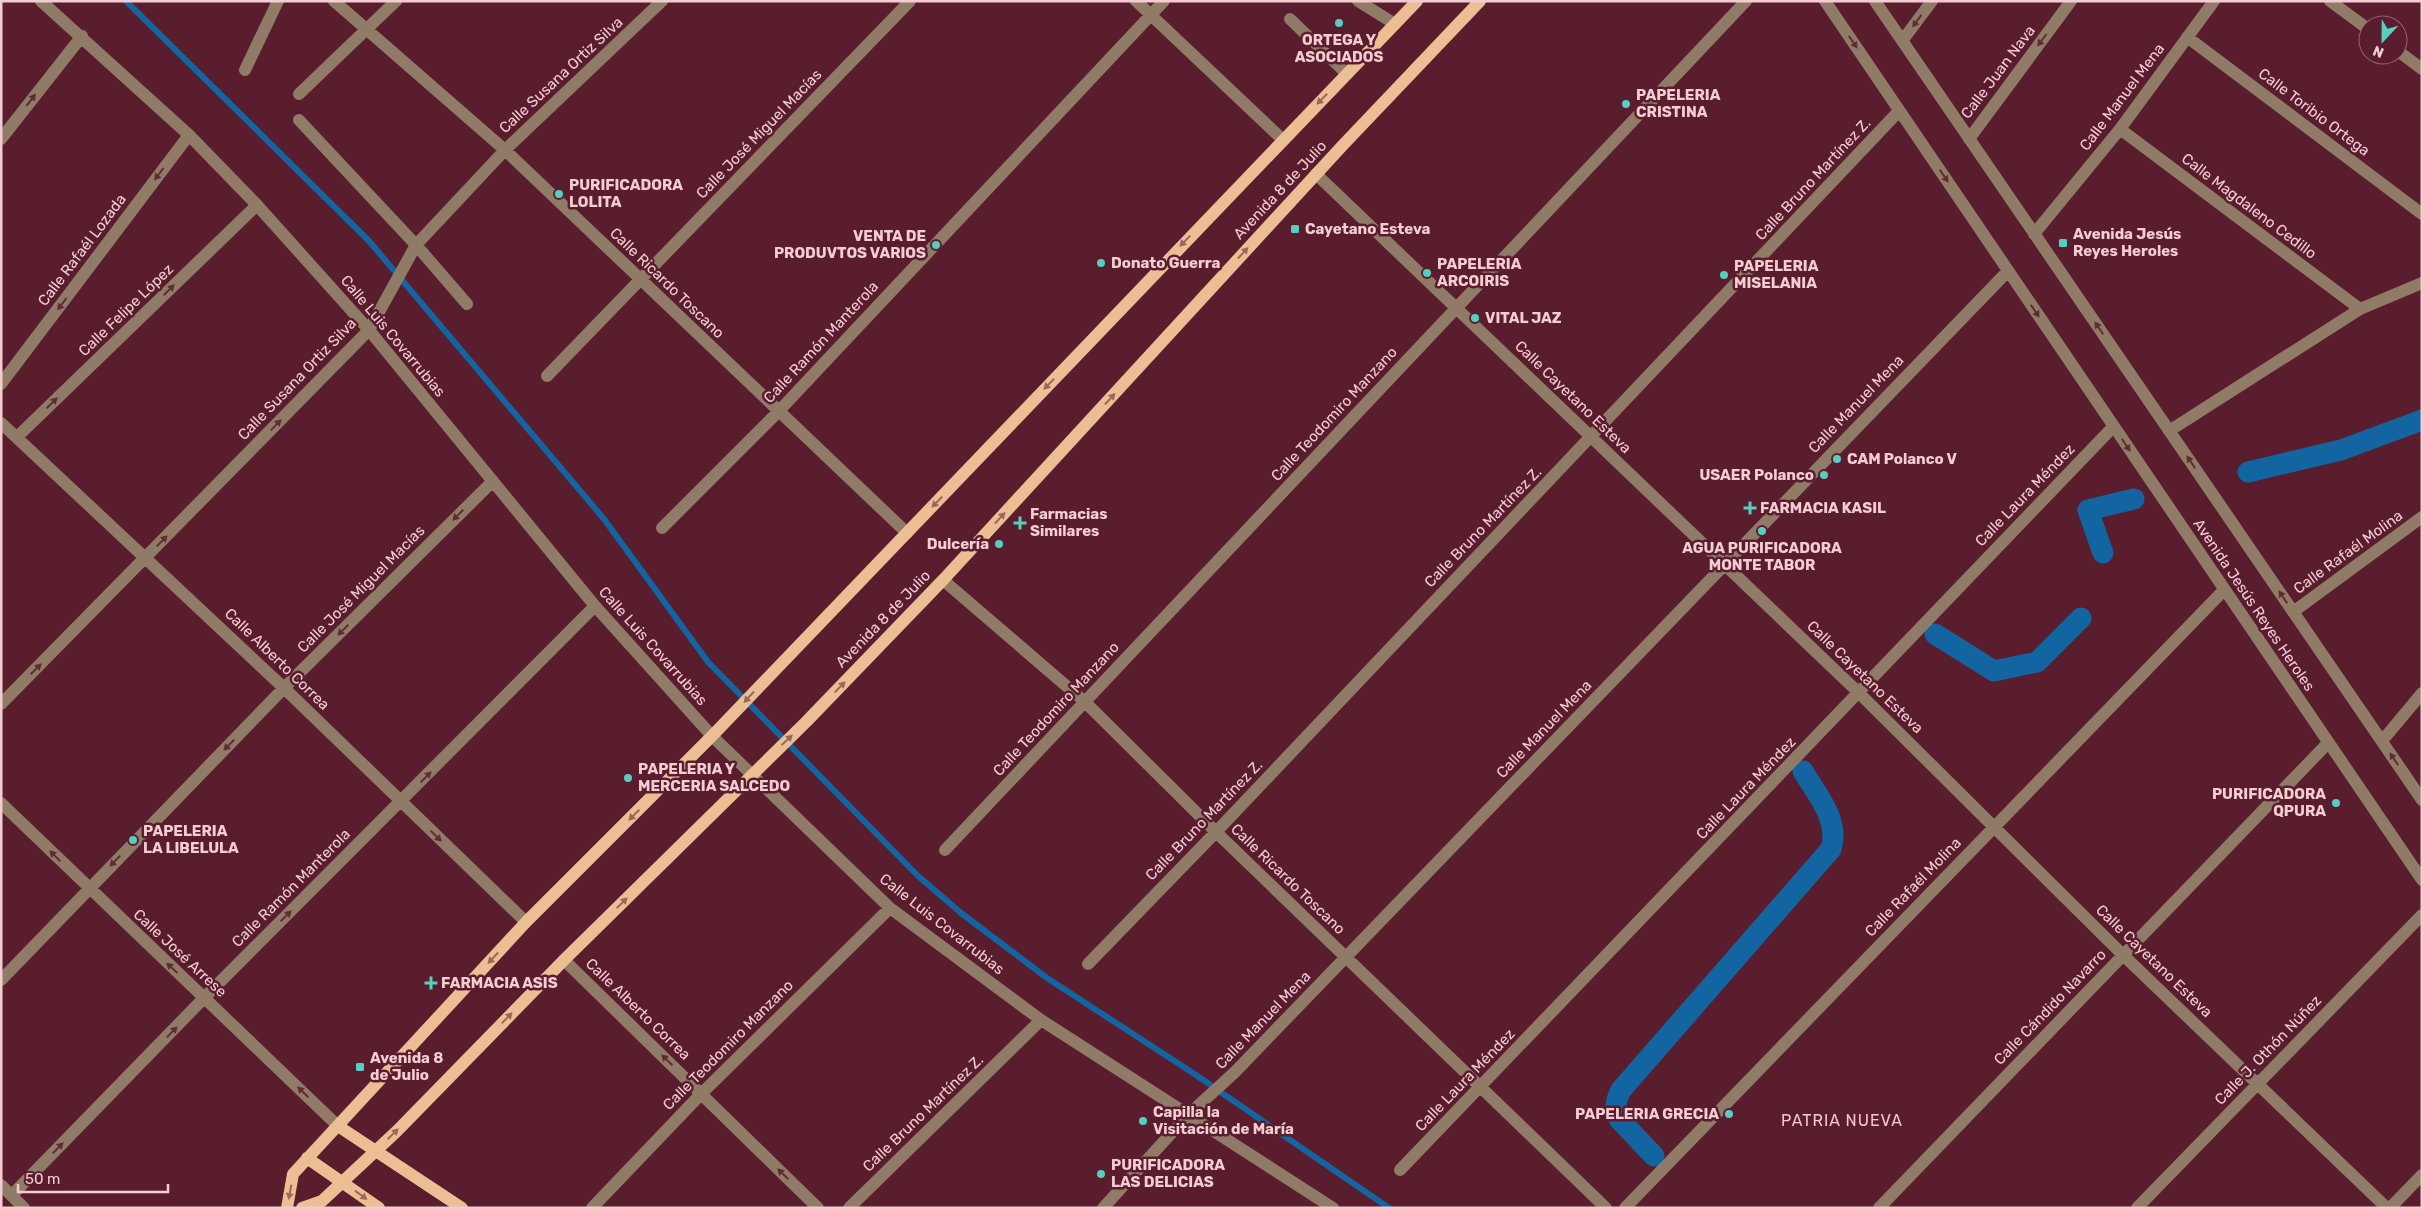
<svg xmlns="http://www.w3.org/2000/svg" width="2423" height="1209" font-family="Rubik,sans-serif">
<rect width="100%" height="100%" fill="#591d2d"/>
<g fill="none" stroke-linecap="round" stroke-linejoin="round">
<path stroke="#1365a1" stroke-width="6" d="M126,1L369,241L604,519L708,662L917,875L961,913L1047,978L1193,1073L1389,1208"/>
<path stroke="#1365a1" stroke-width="21" d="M2248,472L2341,450L2422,420
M2103,553L2088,510L2134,499
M1935,634L1994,671L2037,662L2081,618
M1654,1156L1619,1119C1614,1108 1616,1100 1621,1090L1831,849C1840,820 1817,795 1803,771"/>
<path stroke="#907b66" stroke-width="12" d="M41,1L189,135L257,205L369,330L595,606L712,736L890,908L1041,1020L1333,1208
M334,1L505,150L907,533
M1136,1L1282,139
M1358,1L1395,24
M1825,1L2422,880
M1875,1L2422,800
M2330,1L2368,29
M1290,19L1347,74
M2187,37L2422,214
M1902,41L1932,1
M2398,51L2422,69
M245,70L278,1
M299,94L396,1
M299,120L416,245L467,304
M2120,129L2360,309
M1,139L82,36
M1969,139L2071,1
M1316,174L1859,693L2123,955L2387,1208
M2034,234L2120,129L2214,1
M547,376L910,1
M1,384L189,135
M1,423L284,688L526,922
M2169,431L2360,309L2422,283
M17,437L257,205
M662,528L778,412L1164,1
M943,580L1085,702L1216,832L1606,1208
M2293,612L2422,517
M1,704L369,330L416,245L505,150L662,1
M2382,741L2422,693
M1,803L338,1126
M945,850L1746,1
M564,960L818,1208
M1088,964L1216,832L1899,111
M1,980L284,688L493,481
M1400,1170L2113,427
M1,1185L24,1208
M12,1195L204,998L595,606
M592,1208L701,1094L890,908
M849,1208L1041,1020
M1103,1208L1188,1115L1235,1072L2008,271
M1625,1208L2224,590
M1879,1208L2328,743
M2137,1208L2422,915
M2390,1208L2422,1175"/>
<path stroke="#ebbf93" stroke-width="12" d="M338,1126L462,1208
M307,1158L379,1208
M287,1208L293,1174L526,922L712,736L1417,1
M302,1208L322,1201L397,1131L564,960L806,722L943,580L1343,145L1480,1"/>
</g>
<defs><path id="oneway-solid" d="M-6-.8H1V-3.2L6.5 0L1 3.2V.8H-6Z" transform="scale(1.25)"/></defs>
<g fill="#612b36">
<use href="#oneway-solid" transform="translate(1917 21) rotate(126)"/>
<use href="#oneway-solid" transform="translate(2042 40) rotate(127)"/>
<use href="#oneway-solid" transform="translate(1853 42) rotate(56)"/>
<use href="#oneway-solid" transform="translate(31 100) rotate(-52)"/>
<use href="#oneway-solid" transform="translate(159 174) rotate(127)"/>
<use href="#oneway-solid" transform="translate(1944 176) rotate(56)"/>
<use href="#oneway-solid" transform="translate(169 290) rotate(-44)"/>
<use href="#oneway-solid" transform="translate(62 304) rotate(127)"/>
<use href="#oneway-solid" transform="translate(2035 311) rotate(56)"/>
<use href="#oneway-solid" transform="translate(2099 328) rotate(-124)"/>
<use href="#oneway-solid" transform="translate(52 403) rotate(-44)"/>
<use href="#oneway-solid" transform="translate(276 425) rotate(-46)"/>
<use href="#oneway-solid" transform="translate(2126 445) rotate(56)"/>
<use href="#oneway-solid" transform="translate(2191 462) rotate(-124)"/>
<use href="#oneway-solid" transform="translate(458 515) rotate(135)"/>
<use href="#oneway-solid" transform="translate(162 541) rotate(-46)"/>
<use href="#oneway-solid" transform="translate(2283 597) rotate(-124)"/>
<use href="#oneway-solid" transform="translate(343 630) rotate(135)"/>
<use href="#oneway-solid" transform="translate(36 669) rotate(-45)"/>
<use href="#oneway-solid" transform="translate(229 745) rotate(134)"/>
<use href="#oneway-solid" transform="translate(2394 759) rotate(-124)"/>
<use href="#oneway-solid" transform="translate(426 777) rotate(-45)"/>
<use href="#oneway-solid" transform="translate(436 836) rotate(44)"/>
<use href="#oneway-solid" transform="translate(55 856) rotate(-136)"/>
<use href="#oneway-solid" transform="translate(115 861) rotate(134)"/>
<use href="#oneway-solid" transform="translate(286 916) rotate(-45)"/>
<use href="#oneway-solid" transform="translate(172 968) rotate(-137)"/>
<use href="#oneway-solid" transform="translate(172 1032) rotate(-46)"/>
<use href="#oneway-solid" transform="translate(667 1060) rotate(-136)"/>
<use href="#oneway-solid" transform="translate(303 1092) rotate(-136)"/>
<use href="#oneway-solid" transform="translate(58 1148) rotate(-46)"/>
<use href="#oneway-solid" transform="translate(783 1174) rotate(-136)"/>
</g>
<g fill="#9b665b">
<use href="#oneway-solid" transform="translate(1322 99) rotate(134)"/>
<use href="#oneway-solid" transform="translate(1185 241) rotate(134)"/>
<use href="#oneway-solid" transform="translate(1243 253) rotate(-47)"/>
<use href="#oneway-solid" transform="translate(1049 384) rotate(134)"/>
<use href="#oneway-solid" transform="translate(1110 399) rotate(-47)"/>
<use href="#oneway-solid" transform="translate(937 502) rotate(134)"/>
<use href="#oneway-solid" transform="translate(1000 518) rotate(-47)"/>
<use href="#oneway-solid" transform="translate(840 687) rotate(-46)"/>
<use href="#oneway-solid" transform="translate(749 697) rotate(133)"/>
<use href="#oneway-solid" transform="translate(787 740) rotate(-43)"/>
<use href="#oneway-solid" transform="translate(634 815) rotate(135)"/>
<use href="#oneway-solid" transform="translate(622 903) rotate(-45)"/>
<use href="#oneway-solid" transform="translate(493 958) rotate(133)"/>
<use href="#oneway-solid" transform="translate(507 1018) rotate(-46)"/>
<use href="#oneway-solid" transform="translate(393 1134) rotate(-44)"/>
<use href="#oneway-solid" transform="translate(290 1192) rotate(100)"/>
<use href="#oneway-solid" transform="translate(361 1195) rotate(36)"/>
</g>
<g fill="#56cec2" stroke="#591d2d" stroke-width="2">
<circle cx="1339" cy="23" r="5"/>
<circle cx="1626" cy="104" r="5"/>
<circle cx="559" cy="194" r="5"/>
<rect x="1290" y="224" width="10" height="10" rx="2.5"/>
<rect x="2058" y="238" width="10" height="10" rx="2.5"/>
<circle cx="936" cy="245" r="5"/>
<circle cx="1101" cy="263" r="5"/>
<circle cx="1427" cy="273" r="5"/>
<circle cx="1724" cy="275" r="5"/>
<circle cx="1475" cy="318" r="5"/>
<circle cx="1837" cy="459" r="5"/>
<circle cx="1824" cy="475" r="5"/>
<path d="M1747.5 500.5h5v5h5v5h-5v5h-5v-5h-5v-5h5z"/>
<path d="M1017.5 515.5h5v5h5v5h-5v5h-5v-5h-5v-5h5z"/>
<circle cx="1762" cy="531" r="5"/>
<circle cx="999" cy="544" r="5"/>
<circle cx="628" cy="778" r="5"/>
<circle cx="2336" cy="803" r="5"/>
<circle cx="133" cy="840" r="5"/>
<path d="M428.5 975.5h5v5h5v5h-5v5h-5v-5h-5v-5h5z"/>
<rect x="355" y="1062" width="10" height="10" rx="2.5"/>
<circle cx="1729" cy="1114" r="5"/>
<circle cx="1143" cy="1121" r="5"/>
<circle cx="1101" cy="1174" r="5"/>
</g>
<g text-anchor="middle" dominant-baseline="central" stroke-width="5" stroke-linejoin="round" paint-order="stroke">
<g font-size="15" font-weight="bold" fill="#f4cdd3" stroke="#591d2d" text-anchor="start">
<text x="1339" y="40" text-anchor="middle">ORTEGA Y<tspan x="1339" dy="17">ASOCIADOS</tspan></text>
<text x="1636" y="95">PAPELERIA<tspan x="1636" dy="17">CRISTINA</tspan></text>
<text x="569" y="185">PURIFICADORA<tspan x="569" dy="17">LOLITA</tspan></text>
<text x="1305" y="229">Cayetano Esteva</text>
<text x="2073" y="234">Avenida Jesús<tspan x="2073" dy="17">Reyes Heroles</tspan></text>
<text x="926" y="236" text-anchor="end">VENTA DE<tspan x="926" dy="17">PRODUVTOS VARIOS</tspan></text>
<text x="1111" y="263">Donato Guerra</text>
<text x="1437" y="264">PAPELERIA<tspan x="1437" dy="17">ARCOIRIS</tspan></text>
<text x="1734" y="266">PAPELERIA<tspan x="1734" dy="17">MISELANIA</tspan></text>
<text x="1485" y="318">VITAL JAZ</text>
<text x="1847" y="459">CAM Polanco V</text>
<text x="1814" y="475" text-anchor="end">USAER Polanco</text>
<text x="1760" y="508">FARMACIA KASIL</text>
<text x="1030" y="514">Farmacias<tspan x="1030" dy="17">Similares</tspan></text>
<text x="989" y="544" text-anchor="end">Dulcería</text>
<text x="1762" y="548" text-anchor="middle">AGUA PURIFICADORA<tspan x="1762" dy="17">MONTE TABOR</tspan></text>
<text x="638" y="769">PAPELERIA Y<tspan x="638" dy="17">MERCERIA SALCEDO</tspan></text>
<text x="2326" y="794" text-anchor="end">PURIFICADORA<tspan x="2326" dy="17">QPURA</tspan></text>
<text x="143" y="831">PAPELERIA<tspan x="143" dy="17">LA LIBELULA</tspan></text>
<text x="441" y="983">FARMACIA ASIS</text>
<text x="370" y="1058">Avenida 8<tspan x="370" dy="17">de Julio</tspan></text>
<text x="1153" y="1112">Capilla la<tspan x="1153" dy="17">Visitación de María</tspan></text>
<text x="1719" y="1114" text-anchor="end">PAPELERIA GRECIA</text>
<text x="1111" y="1165">PURIFICADORA<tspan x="1111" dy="17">LAS DELICIAS</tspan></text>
</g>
<g font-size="15" fill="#f4cdd3" stroke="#591d2d">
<text transform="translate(1998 72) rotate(-53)">Calle Juan Nava</text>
<text transform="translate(561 75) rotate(-43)">Calle Susana Ortiz Silva</text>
<text transform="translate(2122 97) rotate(-53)">Calle Manuel Mena</text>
<text transform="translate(2314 112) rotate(37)">Calle Toribio Ortega</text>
<text transform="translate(759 134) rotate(-46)">Calle José Miguel Macías</text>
<text transform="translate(1813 179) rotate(-47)">Calle Bruno Martínez Z.</text>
<text transform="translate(1280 190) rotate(-47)">Avenida 8 de Julio</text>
<text transform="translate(2249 206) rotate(37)">Calle Magdaleno Cedillo</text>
<text transform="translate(82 250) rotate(-53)">Calle Rafaél Lozada</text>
<text transform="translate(667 283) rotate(44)">Calle Ricardo Toscano</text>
<text transform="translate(126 310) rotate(-44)">Calle Felipe López</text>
<text transform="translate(393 336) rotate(50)">Calle Luis Covarrubias</text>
<text transform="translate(821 342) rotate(-47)">Calle Ramón Manterola</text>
<text transform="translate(297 379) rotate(-46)">Calle Susana Ortiz Silva</text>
<text transform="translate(1573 397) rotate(44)">Calle Cayetano Esteva</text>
<text transform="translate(1856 404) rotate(-46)">Calle Manuel Mena</text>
<text transform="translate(1334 414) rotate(-47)">Calle Teodomiro Manzano</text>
<text transform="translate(2025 495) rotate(-46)">Calle Laura Méndez</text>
<text transform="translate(1483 527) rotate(-46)">Calle Bruno Martínez Z.</text>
<text transform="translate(2348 552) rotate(-36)">Calle Rafaél Molina</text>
<text transform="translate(361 589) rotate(-45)">Calle José Miguel Macías</text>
<text transform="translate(2254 605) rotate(56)">Avenida Jesús Reyes Heroles</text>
<text transform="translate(883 619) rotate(-46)">Avenida 8 de Julio</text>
<text transform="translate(653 646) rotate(48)">Calle Luis Covarrubias</text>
<text transform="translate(277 659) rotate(44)">Calle Alberto Correa</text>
<text transform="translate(1865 677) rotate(44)">Calle Cayetano Esteva</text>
<text transform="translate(1056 709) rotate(-47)">Calle Teodomiro Manzano</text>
<text transform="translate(1544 729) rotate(-46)">Calle Manuel Mena</text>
<text transform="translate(1746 788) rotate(-46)">Calle Laura Méndez</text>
<text transform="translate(1204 820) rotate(-46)">Calle Bruno Martínez Z.</text>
<text transform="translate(1288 879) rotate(44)">Calle Ricardo Toscano</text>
<text transform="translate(1913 887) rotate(-46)">Calle Rafaél Molina</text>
<text transform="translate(291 888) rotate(-45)">Calle Ramón Manterola</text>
<text transform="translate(942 924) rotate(38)">Calle Luis Covarrubias</text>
<text transform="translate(180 953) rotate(43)">Calle José Arrese</text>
<text transform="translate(2154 961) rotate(44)">Calle Cayetano Esteva</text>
<text transform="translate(2050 1007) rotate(-46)">Calle Cándido Navarro</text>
<text transform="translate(638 1009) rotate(44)">Calle Alberto Correa</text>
<text transform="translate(1263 1020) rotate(-46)">Calle Manuel Mena</text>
<text transform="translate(728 1045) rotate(-45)">Calle Teodomiro Manzano</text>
<text transform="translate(2268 1050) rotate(-46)">Calle J. Othón Núñez</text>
<text transform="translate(1465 1080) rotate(-46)">Calle Laura Méndez</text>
<text transform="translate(923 1113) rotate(-44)">Calle Bruno Martínez Z.</text>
</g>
<g font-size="16" letter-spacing="1" fill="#f5c7cf" stroke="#591d2d">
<text x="1842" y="1120">PATRIA NUEVA</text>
</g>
</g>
<rect width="2423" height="1209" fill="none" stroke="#f4cdd3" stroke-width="5"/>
<g transform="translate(2383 40) rotate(202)"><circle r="24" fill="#591d2d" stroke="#97636f"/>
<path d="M0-4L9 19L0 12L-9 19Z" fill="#56cec2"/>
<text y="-8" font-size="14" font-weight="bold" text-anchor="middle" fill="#f4cdd3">N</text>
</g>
<path d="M18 1184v8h150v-8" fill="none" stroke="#f4cdd3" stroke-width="2.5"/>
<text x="25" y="1184" font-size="15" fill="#f4cdd3" stroke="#591d2d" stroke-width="4" paint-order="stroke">50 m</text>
</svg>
